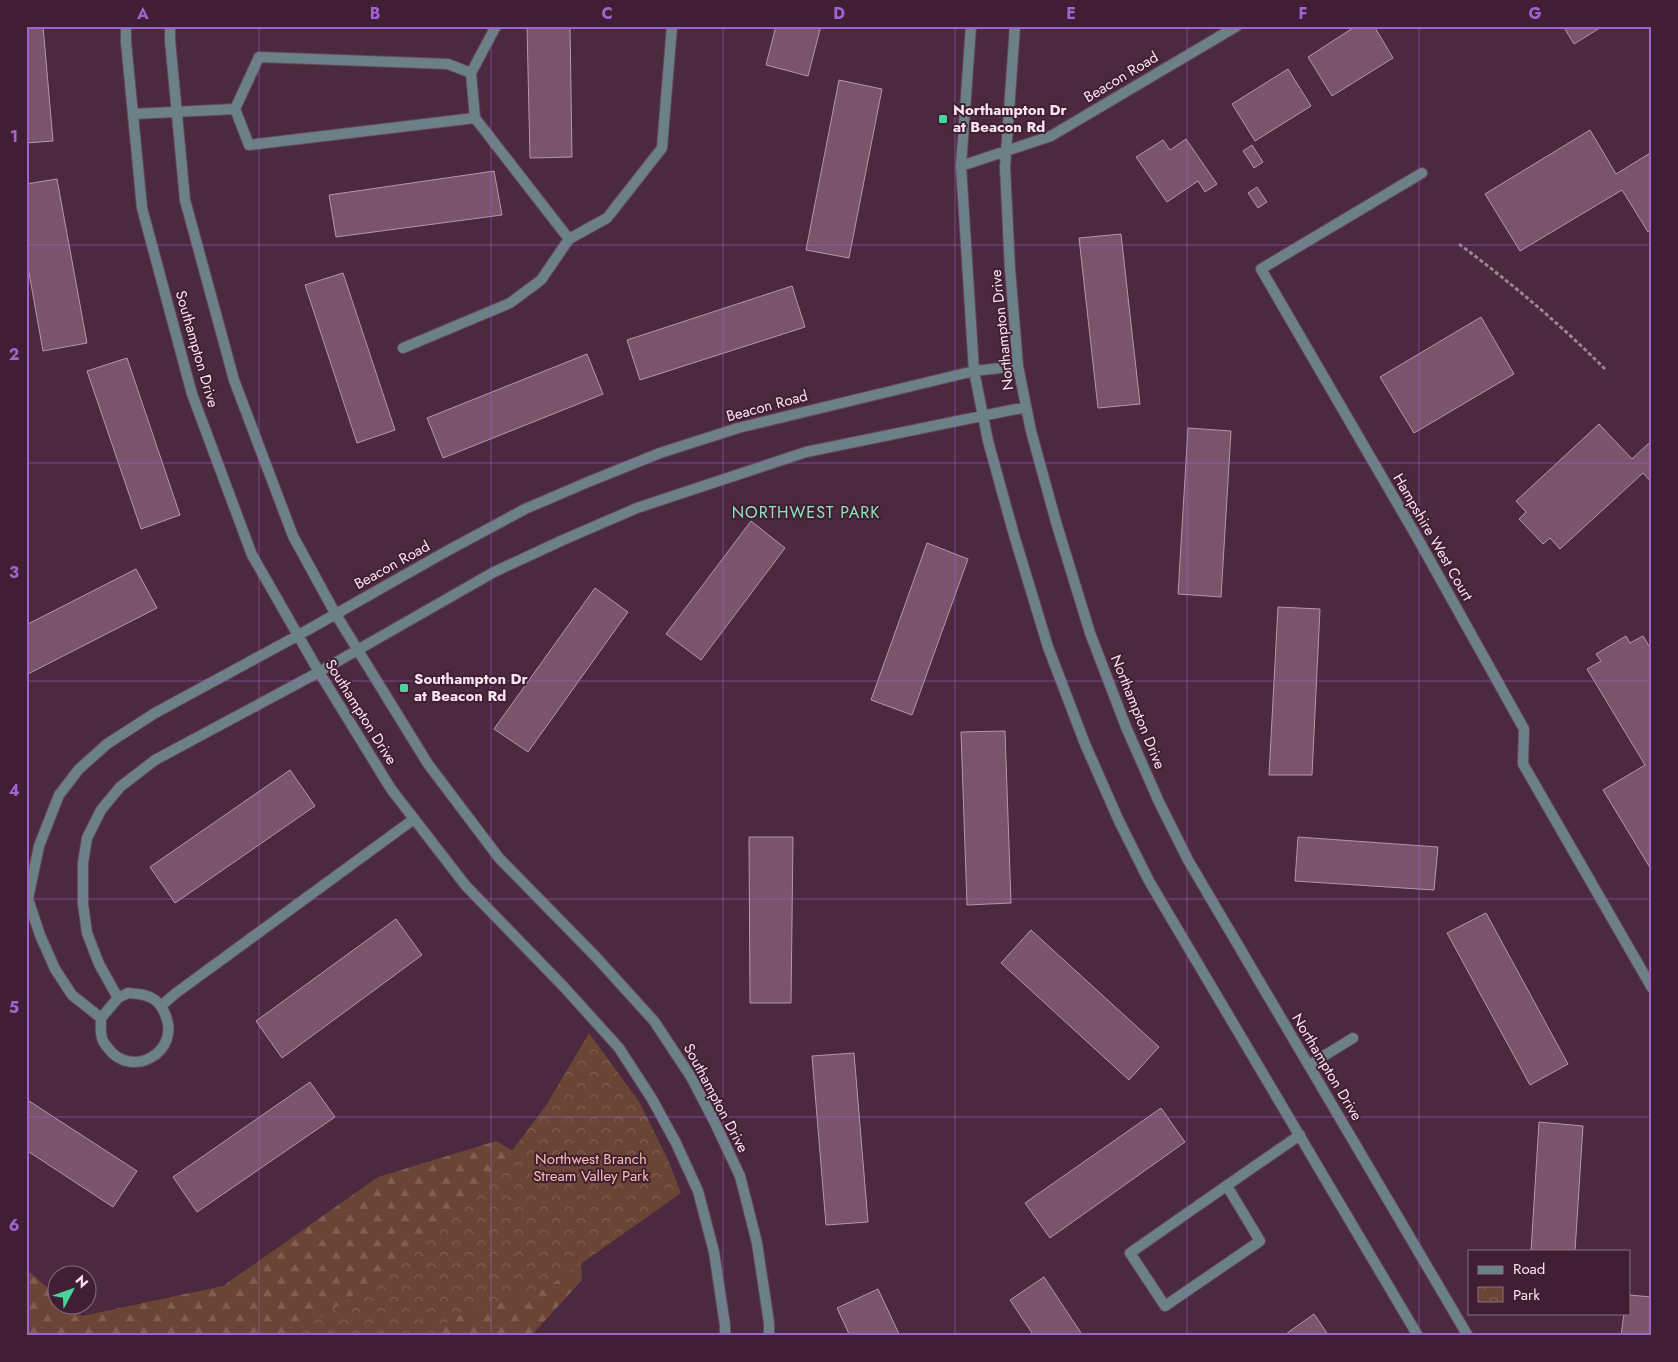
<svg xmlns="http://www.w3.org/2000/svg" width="1678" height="1362" font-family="Jost,sans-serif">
<defs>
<pattern id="forest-firs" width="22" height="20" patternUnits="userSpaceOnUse" patternTransform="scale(1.25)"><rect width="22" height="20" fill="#6a4435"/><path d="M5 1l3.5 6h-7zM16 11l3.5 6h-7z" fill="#805f53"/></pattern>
<pattern id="park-crowns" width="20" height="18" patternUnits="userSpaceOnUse" patternTransform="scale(1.25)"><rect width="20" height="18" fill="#6a4435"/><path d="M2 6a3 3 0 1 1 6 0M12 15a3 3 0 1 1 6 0" fill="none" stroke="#805f53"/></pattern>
</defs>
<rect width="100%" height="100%" fill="#4b293e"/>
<path fill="url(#forest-firs)" d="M496,1141L577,1187L582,1280L531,1336H26V1269L57,1296L58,1304L68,1305L82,1316L223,1286L378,1177Z"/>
<path fill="url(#park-crowns)" d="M589,1033L640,1103L668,1160L681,1193L548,1287L449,1319L440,1336H293L389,1271L447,1223L499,1168L545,1107Z"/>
<path fill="#79546a" stroke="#bc93ab" d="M26,26H43L53,141L26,143Z
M527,26H570L572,157L530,158Z
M776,26H821L808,76L766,65Z
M1356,26H1374L1393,58L1332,96L1308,57Z
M1563,26H1603L1574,44Z
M1288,69L1311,106L1255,141L1232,104Z
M839,80L882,89L849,258L806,250Z
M1590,130L1616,174L1652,152V229L1648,232L1622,190L1520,251L1485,194Z
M1186,139L1217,184L1205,192L1198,181L1167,202L1136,157L1163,140L1170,150Z
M1252,145L1263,162L1254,168L1243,151Z
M494,171L502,215L336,237L329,195Z
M57,179L87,343L43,351L26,256V184Z
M1257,187L1267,202L1258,208L1248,193Z
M1121,234L1140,404L1098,408L1079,238Z
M343,273L395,430L357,443L305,285Z
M792,286L805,327L640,380L627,340Z
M1481,317L1514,374L1414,433L1380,377Z
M587,354L603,394L443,458L427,418Z
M127,358L180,515L141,529L87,371Z
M1599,424L1632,459L1652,440V483L1643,473L1560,549L1550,538L1543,544L1519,519L1526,512L1516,501Z
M1188,428L1231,431L1221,597L1178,594Z
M751,521L785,548L701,660L666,634Z
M927,543L968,559L912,715L871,700Z
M136,569L157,608L26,675V625Z
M595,588L628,612L528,752L494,729Z
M1278,607L1320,609L1312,775H1269Z
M1626,636L1630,643L1643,636L1652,651V871L1603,790L1645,765L1587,669L1601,661L1596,654Z
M1005,731L1011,903L967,905L961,732Z
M290,770L315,806L175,903L150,867Z
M749,837H793L791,1003H750Z
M1298,837L1438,847L1434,890L1295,881Z
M1486,913L1568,1064L1530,1085L1447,933Z
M396,919L422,955L282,1058L256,1021Z
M1031,930L1159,1047L1129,1080L1001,963Z
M854,1053L868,1222L826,1225L812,1056Z
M310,1082L335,1117L197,1212L173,1177Z
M26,1099L137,1171L113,1207L26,1150Z
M1161,1108L1185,1142L1050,1238L1025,1203Z
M1539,1122L1583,1126L1575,1251H1531Z
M1044,1277L1083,1336H1034L1010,1300Z
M878,1289L900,1336H850L837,1308Z
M1629,1295L1652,1297V1336H1621L1624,1313H1629Z
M1314,1314L1329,1336H1283Z"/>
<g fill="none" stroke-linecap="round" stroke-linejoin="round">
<g stroke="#67475b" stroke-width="12">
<path id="service" d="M496,26L471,73L475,118L569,239
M471,73L448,64L259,57L235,109L249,145L475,118
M133,114L235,109
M403,348L510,303L541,280L569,239L607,218L662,148L672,26
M162,1005L176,993L414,819
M1309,1065L1353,1038
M1227,1186L1260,1241L1165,1306L1130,1253C1186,1214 1243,1174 1300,1135"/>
</g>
<g stroke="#67475b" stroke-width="12">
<path id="minor" d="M126,26V42L142,208L192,394L252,555L319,672L391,789L466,886L564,987L619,1048L652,1099L676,1143L698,1191L714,1252L725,1325V1336
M170,26V40L185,200L234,380L293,536L335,613L428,764L499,858L596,957L654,1021L691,1077L715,1123L740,1176L757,1243L769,1323V1336
M971,26L961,166L974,371L988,441L1014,535L1048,647L1085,744L1119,821L1149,881L1418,1336
M1015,26L1005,167L1010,269L1018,366L1031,431L1056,522L1090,633L1126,727L1159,802L1188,860L1468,1336
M961,166L1051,136L1237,26
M1422,173L1261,269L1418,539L1524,729L1523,764L1652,988
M128,993C145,994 158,996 165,1014C182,1052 131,1080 108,1048C106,1045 102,1041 102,1038C100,1032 101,1024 101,1018L118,998Z
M118,998L99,964L87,933L83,904V863L87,838L101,810L120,787L155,760L319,672L494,572L563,540L637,508L806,452L1026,407
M101,1018L72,995L55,969L40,935L28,899L39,846L59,795L79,769L107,744L155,713L297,636L447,551L525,509L588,482L660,453L738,428L974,371L1018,366"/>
</g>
<path stroke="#a08495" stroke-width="3" stroke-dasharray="4 2.5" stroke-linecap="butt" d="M1459,244C1510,282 1560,324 1605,369"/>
<use href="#service" stroke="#6c8088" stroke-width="10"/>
<use href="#minor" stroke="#6c8088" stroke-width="10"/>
</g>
<path fill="none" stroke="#a163ce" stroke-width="1" stroke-opacity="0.55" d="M259,26V1336M491,26V1336M723,26V1336M955,26V1336M1187,26V1336M1419,26V1336M26,245H1652M26,463H1652M26,681H1652M26,899H1652M26,1117H1652"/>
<g fill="#49d49d" stroke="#401f34" stroke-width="2">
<rect x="938" y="114" width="10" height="10" rx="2.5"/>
<rect x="399" y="683" width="10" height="10" rx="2.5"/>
</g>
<g text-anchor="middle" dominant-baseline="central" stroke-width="4" stroke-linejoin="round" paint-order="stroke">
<g font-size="15" fill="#fbe4f1" stroke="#401f34">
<text transform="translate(1121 77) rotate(-31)">Beacon Road</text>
<text transform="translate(1002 330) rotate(-96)">Northampton Drive</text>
<text transform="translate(197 349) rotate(74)">Southampton Drive</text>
<text transform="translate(767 406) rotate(-15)">Beacon Road</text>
<text transform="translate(1433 537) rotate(60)">Hampshire West Court</text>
<text transform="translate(392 565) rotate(-29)">Beacon Road</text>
<text transform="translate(361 712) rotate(58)">Southampton Drive</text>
<text transform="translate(1138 712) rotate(68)">Northampton Drive</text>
<text transform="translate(1327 1067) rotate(59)">Northampton Drive</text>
<text transform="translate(716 1098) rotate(62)">Southampton Drive</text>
</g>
<g font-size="15" font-weight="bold" fill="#fbe4f1" stroke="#401f34" text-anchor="start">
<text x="953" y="110">Northampton Dr<tspan x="953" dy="17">at Beacon Rd</tspan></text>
<text x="414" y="679">Southampton Dr<tspan x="414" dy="17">at Beacon Rd</tspan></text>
</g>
<g font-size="15" fill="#fac1aa" stroke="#401f34">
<text x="591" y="1159">Northwest Branch<tspan x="591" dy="17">Stream Valley Park</tspan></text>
</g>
<g font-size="16" letter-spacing="1" fill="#90e5bd" stroke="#401f34">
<text x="806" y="512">NORTHWEST PARK</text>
</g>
</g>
<rect width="1678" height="1362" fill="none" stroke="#401f34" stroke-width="55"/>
<rect x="1468" y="1250" width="162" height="65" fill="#401f34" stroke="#8b6e80"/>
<rect x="1478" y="1266" width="25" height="8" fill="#6c8088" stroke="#8b6e80"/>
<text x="1513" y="1274" font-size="15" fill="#fbe4f1">Road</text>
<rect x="1478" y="1287" width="25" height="15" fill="url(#park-crowns)" stroke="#8b6e80"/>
<text x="1513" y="1300" font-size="15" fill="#fbe4f1">Park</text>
<g transform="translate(72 1290) rotate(49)"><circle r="24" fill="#401f34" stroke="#8b6e80"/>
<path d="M0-4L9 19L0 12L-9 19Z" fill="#49d49d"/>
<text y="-8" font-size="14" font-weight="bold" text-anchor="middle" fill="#fbe4f1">N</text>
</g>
<rect x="28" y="28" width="1622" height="1306" fill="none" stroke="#a163ce" stroke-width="2"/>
<g font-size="16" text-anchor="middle" font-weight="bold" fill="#a163ce">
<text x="143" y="19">A</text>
<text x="375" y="19">B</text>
<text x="607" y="19">C</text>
<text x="839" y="19">D</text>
<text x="1071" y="19">E</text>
<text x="1303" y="19">F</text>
<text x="1535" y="19">G</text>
<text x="14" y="142">1</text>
<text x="14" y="360">2</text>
<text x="14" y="578">3</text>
<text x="14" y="796">4</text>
<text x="14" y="1013">5</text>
<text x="14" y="1231">6</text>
</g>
</svg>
